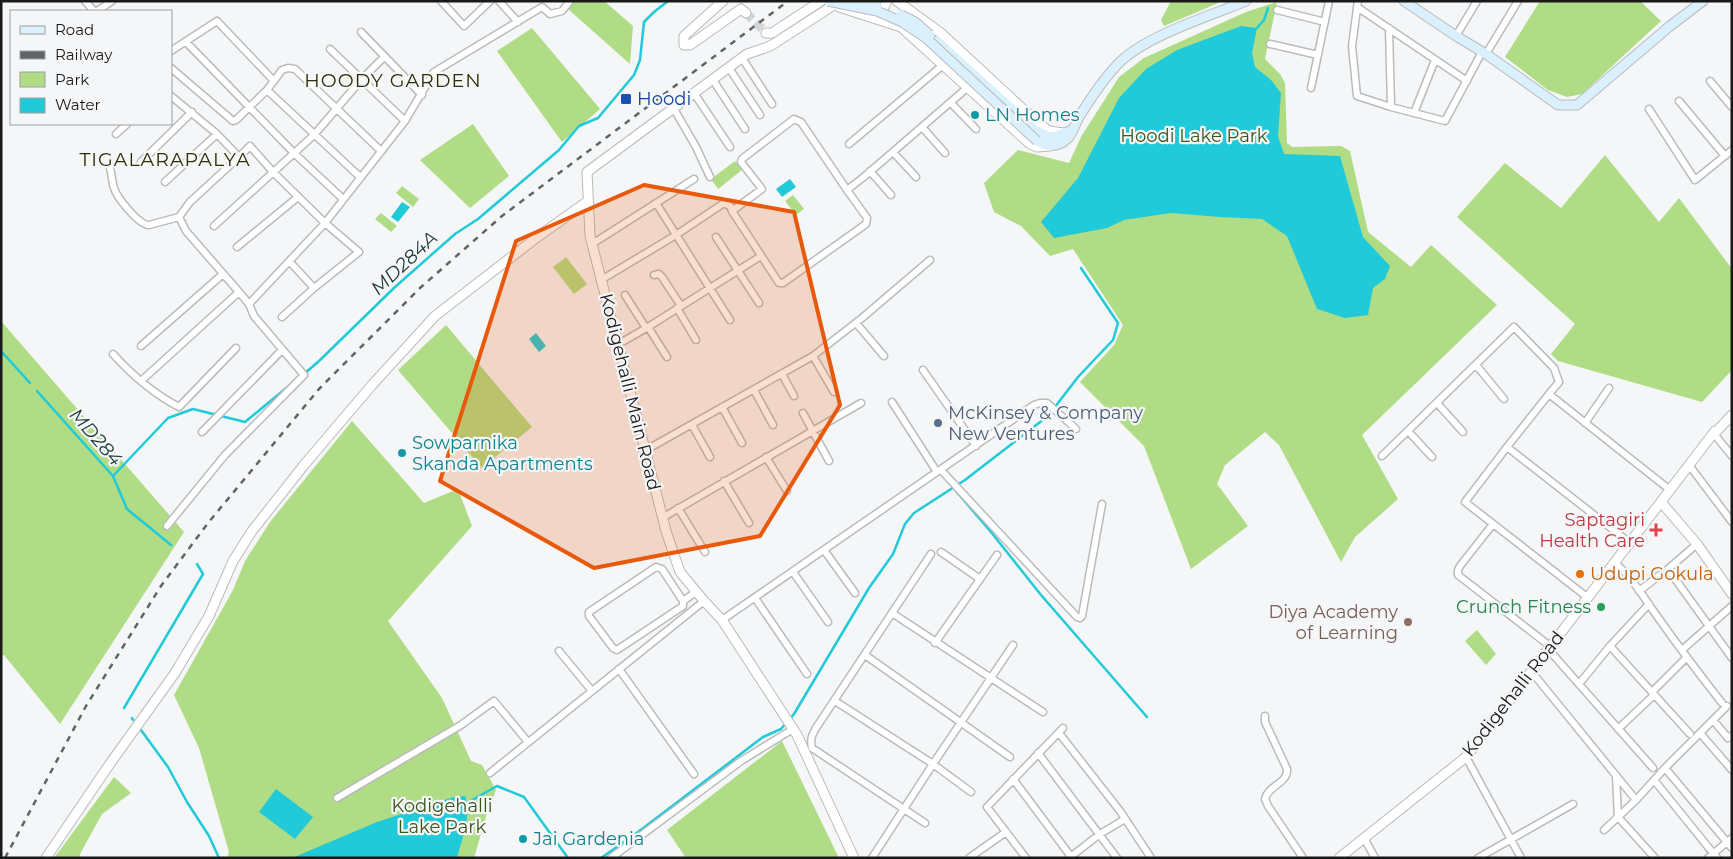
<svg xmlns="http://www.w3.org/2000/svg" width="1733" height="859" font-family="Montserrat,sans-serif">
<rect width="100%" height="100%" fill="#f4f6f7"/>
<path fill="#afdc84" d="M575,1H604L633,26L630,64L568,9Z
M1171,1H1223L1164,26L1161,20Z
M1540,1H1640L1661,21L1582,94L1567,97L1548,90L1505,57Z
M1277,2L1265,59L1280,74L1285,83L1287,143L1292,147L1341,146L1350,151L1368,232L1411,267L1431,245L1497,305L1362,435L1398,499L1355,537L1341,562L1279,445L1265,432L1225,465L1217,484L1248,526L1191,569L1144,446L1080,382L1114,345L1123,325L1073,249L1050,256L1021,226L994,212L984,183L1018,150L1069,163L1081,137L1119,77L1144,58L1246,12Z
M532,28L600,109L562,142L497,51Z
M473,124L509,176L470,208L420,160Z
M1605,155L1659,222L1679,198L1732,269V370L1702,402L1558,361L1551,354L1575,324L1457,217L1505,163L1561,208Z
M735,161L742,170L718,189L711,179Z
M402,186L419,199L413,207L396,193Z
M793,195L804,209L796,215L785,201Z
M381,213L397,226L391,232L375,219Z
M566,257L587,284L574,294L553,267Z
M1,321L184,532L60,724L4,655L1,656Z
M446,325L532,427L482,468L398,370Z
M352,421L424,503L458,489L472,526L388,621L442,698L471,761L482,765L496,790L487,813L474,858H227L229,852L199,748L174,695L233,590L245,561L270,522Z
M1477,630L1496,654L1486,665L1465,641Z
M782,741L839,858H686L667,830Z
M114,777L131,793L102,814L80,854L79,858H54Z"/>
<path fill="#21cad8" d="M1241,26L1257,28L1252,53L1255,67L1271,80L1281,93L1278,136L1284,154L1340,156L1363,237L1390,266L1385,279L1373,288L1368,315L1345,318L1317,309L1287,236L1262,219L1220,217L1171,213L1124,220L1107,228L1054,238L1041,222L1078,178L1119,98L1146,69L1177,50Z
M790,179L796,187L782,197L776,189Z
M402,202L410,207L398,222L391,217Z
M536,333L546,346L539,352L529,339Z
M276,789L313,817L295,839L259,812Z
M465,796C472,815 462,838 457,858H292L377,822L454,797Z"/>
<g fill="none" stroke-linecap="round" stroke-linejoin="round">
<path stroke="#21cad8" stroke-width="2.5" d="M1257,28L1264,20L1268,8
M1,351L30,383
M304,374L319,361L395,287L455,234L478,219L559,150L579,126L598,118L634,75L640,60L644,22L654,12L668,1
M37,391L113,476L127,509L171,545
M113,476L168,418L193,409L245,422L290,385
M956,491L991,532L1041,595L1147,717
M124,708L203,574L197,564
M132,718L133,720
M790,719L794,714L869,588L893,554L905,524L914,513L965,480L1048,416L1078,377L1113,340L1118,323L1081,268
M141,730L168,767L187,802L209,836L219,858
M466,805L467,803L497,786L524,797L568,858
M601,858L638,832L763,737L781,729L786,723"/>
<path stroke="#d3d5d6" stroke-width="9" stroke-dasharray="9 4.5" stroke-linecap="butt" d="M746,13L766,33"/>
<g stroke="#b9bbbc" stroke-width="9">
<path id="minor" d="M85,1L94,11
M441,1L464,26L490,1
M499,1L518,22
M1358,1L1352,46L1357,96L1391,107
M1357,7L1467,81
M1277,10L1325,22
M97,11L112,1
M1389,28L1391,107L1445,121L1482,52
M361,32L422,95
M1456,36L1477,1
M186,42L295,154L343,199
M1270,44L1318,55
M330,49L405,121
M171,51L217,21L274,81
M1486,54L1518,1
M742,58L772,104
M171,68L233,121L236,120L267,90L282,70L288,68L295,69L381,151
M729,68L760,115
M713,80L745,129
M1710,81L1732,107
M1311,88L1329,1
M267,90L360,177
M694,93L730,147
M171,96L217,134L239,157L250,146L274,173L325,223L405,121L434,72L542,7L550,14L562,11L570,1
M1679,101L1725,156
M951,103L976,129
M674,109L696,147L710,177
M1649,109L1695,180L1732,150
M1414,113L1435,60
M922,127L945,153
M116,134L127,124
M849,144L943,65
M893,152L916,177
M141,162L192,112
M110,168C112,175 112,182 114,188C117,198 139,225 149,225L179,217L190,202L239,157
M870,171L891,195
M165,182L217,134
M847,190L801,122L794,119L742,159L741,162L762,189L732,211L779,283H783L866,224L867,218L847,190L865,176L967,88
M656,203L730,320
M214,226L314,135L361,80L384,57
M716,237L759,303
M592,244L694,179
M237,247L298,197
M290,262L314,288
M654,275L659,274L662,277L681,306
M601,280L676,235L724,203L730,206L732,211
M625,295L646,328
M249,304L325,223L359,252L314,288L282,317
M677,308L696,340
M856,323L884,356
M648,327L667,357
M618,343L624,341L648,327L761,256
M141,346L223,274
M113,354C132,375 154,394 179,407L236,348
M813,356L834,392
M1476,365L1504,399
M923,370L976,446
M782,374L794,396
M141,381L239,292
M754,390L773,425
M892,402L937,472
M1437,403L1463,432
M722,407L742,443
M803,413L829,461
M1585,423L1609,388
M692,425L710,457
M1408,431L1432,457
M202,432L282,350
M1714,434L1732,456
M1507,447L1549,394L1670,490
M646,450L813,356L862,318L930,260
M1382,456L1514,327L1554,368L1559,382L1549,394
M766,457L787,491
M1689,465L1732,522
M941,470L1077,617L1080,618L1082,616L1102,504
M724,481L749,523
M678,508L705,552
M662,518L861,403
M1493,524L1460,566L1458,570V575L1550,646
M167,526L225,455L304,375L254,316L249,304L239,292L186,231L179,217
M824,550L855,593
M941,552L980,579
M1614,562C1632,577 1644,598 1657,616C1678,646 1700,675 1722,703
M1668,569L1732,658
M793,572L828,622
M1639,591L1668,569L1697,544
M1587,597L1465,502L1507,447L1630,543
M755,598L807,674
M683,601L662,569L656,567L589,612V616L613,648L617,650L683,606V601L696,592
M892,613L1043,712
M722,620L1034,405L1040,403H1047L1076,429
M935,643L997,555
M1610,646L1690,734
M1548,649L1653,768
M1682,650L1732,606
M559,651L592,691
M865,655L1010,757
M619,669L694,774
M1531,671L1636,800L1665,768L1727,706
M1579,684L1610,646L1649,604
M1652,692L1687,657
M835,701L933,764L971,792
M1265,716V722L1287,769C1288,784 1268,785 1265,799L1268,806L1303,858
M1713,720L1728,738L1732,735
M1618,729L1654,695
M1059,733L1120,811L1151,858
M1700,733L1732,770
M1038,753L1117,858
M1466,757L1521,858
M1665,768L1732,848
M490,773L704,601
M1013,779L1072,858
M1654,780L1717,858
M337,798L461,725L494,701L528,742
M1636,800L1618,817L1655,858
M925,823L812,748C810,739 812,735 816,728L931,554
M1604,830L1618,817L1616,775
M1364,838L1375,858
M611,858L741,761L793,729
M872,858L933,764L1013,645
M969,858L1006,832
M1026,858L987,807L1063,728
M1069,858L1100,834L1125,819
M1478,858L1573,804
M1708,858L1732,838"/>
</g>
<g stroke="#b9bbbc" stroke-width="11">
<path id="tertiary" d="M723,1L684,36V45H690L741,9L746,13
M840,1L772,45L765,48L747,54L587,172L590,236L666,531L680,572L704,601L722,620L797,735L854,858
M897,1L942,34L1038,123L1049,131L1064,133
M839,7L901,27L1030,144L1037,147L1050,146
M879,18L887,1
M766,33H772L821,1
M1661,502L1697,544L1732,594
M46,858L109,765L175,673L209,616L233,561L252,531L304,465L372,385L435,316L536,238L588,201
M1339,858L1466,757L1715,431L1714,434L1732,415"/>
</g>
<g stroke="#b9bbbc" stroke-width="11">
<path id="secondary" d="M1404,1L1456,36L1486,54L1558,105H1577L1670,26L1703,1
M937,41L1034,129C1053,142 1054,136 1073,130
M1037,141C1044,144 1051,147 1059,144C1062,143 1066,140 1068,138C1073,132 1075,124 1079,117C1089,101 1108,73 1122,60C1151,34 1210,16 1246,1"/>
</g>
<use href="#minor" stroke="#fff" stroke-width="6"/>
<use href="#tertiary" stroke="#fff" stroke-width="9"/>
<use href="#secondary" stroke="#daf0fc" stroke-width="9"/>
<path stroke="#626364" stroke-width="2.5" stroke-dasharray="6 6" stroke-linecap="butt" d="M5,858L86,706L161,586L208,523L319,389L420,288L502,216L788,1"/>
<g stroke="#b9bbbc" stroke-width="11" stroke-linecap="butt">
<path id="secondary-bridge" d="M828,1L877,11L902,22L926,38L1037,141
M858,1L877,6
M901,15L915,22L930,35"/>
</g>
<use href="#secondary-bridge" stroke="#daf0fc" stroke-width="9"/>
</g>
<path fill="#e8590c" fill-opacity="0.2" stroke="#e8590c" stroke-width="4" stroke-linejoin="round" d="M644,185L794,212L840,405L760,536L594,568L440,481L516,241Z"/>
<rect fill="#1a4fb4" stroke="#f4f6f7" stroke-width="2" x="620" y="93" width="12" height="12" rx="2.5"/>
<g fill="#0f9aa8" stroke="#f4f6f7" stroke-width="2">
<circle cx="975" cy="115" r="5"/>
<circle cx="402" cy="453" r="5"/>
<circle cx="523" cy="839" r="5"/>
</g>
<circle fill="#5c6f8a" stroke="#f4f6f7" stroke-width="2" cx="938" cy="423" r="5"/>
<path fill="#e0444e" stroke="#f4f6f7" stroke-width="2" d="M1653.5 522.5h5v5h5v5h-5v5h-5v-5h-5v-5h5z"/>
<circle fill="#e8710a" stroke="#f4f6f7" stroke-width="2" cx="1580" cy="574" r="5"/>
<circle fill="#2e9e5b" stroke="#f4f6f7" stroke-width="2" cx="1601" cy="607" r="5"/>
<circle fill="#8d6e63" stroke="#f4f6f7" stroke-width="2" cx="1408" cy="622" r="5"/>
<g text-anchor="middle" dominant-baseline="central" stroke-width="4.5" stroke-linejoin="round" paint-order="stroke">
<g font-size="18" fill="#164399" stroke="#f4f6f7" text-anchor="start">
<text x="637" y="99">Hoodi</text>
</g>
<g font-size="18" fill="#0d838f" stroke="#f4f6f7" text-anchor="start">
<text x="985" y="115">LN Homes</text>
<text x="412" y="443">Sowparnika<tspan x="412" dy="21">Skanda Apartments</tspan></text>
<text x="533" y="839">Jai Gardenia</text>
</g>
<g font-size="18" fill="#3a571a" stroke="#f4f6f7">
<text x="1194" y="136">Hoodi Lake Park</text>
<text x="442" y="806">Kodigehalli<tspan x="442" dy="21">Lake Park</tspan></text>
</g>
<g font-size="18" fill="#19191a" stroke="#f4f6f7">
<text transform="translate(630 392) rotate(76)">Kodigehalli Main Road</text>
<text transform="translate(1513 694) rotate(-52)">Kodigehalli Road</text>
</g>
<g font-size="18" fill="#4e5e75" stroke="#f4f6f7" text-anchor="start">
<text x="948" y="413">McKinsey &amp; Company<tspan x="948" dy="21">New Ventures</tspan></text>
</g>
<g font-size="18" fill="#be3a42" stroke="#f4f6f7" text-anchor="end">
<text x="1645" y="520">Saptagiri<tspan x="1645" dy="21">Health Care</tspan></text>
</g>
<g font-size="18" fill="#c56008" stroke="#f4f6f7" text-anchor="start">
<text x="1590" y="574">Udupi Gokula</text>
</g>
<g font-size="18" fill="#27864d" stroke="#f4f6f7" text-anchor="end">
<text x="1591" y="607">Crunch Fitness</text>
</g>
<g font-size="18" fill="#785e54" stroke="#f4f6f7" text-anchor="end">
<text x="1398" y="612">Diya Academy<tspan x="1398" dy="21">of Learning</tspan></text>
</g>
<g font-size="19" letter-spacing="1" fill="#2a2f06" stroke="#f4f6f7">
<text x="393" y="80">HOODY GARDEN</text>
<text x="165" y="159">TIGALARAPALYA</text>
</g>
<g font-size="19" font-style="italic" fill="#223b3d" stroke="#f4f6f7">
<text transform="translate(404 263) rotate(-43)">MD284A</text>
<text transform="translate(96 437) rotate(49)">MD284</text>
</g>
</g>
<rect width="1733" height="859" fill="none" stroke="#19191a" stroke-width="5"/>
<rect x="10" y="10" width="162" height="115" fill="#f4f6f7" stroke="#9c9e9f"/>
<rect x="20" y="26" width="25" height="8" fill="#daf0fc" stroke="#9c9e9f"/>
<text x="55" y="35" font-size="15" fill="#19191a">Road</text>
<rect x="20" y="51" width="25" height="8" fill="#626364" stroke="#9c9e9f"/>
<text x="55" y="60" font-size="15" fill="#19191a">Railway</text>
<rect x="20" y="72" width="25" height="15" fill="#afdc84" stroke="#9c9e9f"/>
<text x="55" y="85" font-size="15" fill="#19191a">Park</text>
<rect x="20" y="98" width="25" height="15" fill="#21cad8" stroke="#9c9e9f"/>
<text x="55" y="110" font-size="15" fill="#19191a">Water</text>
</svg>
